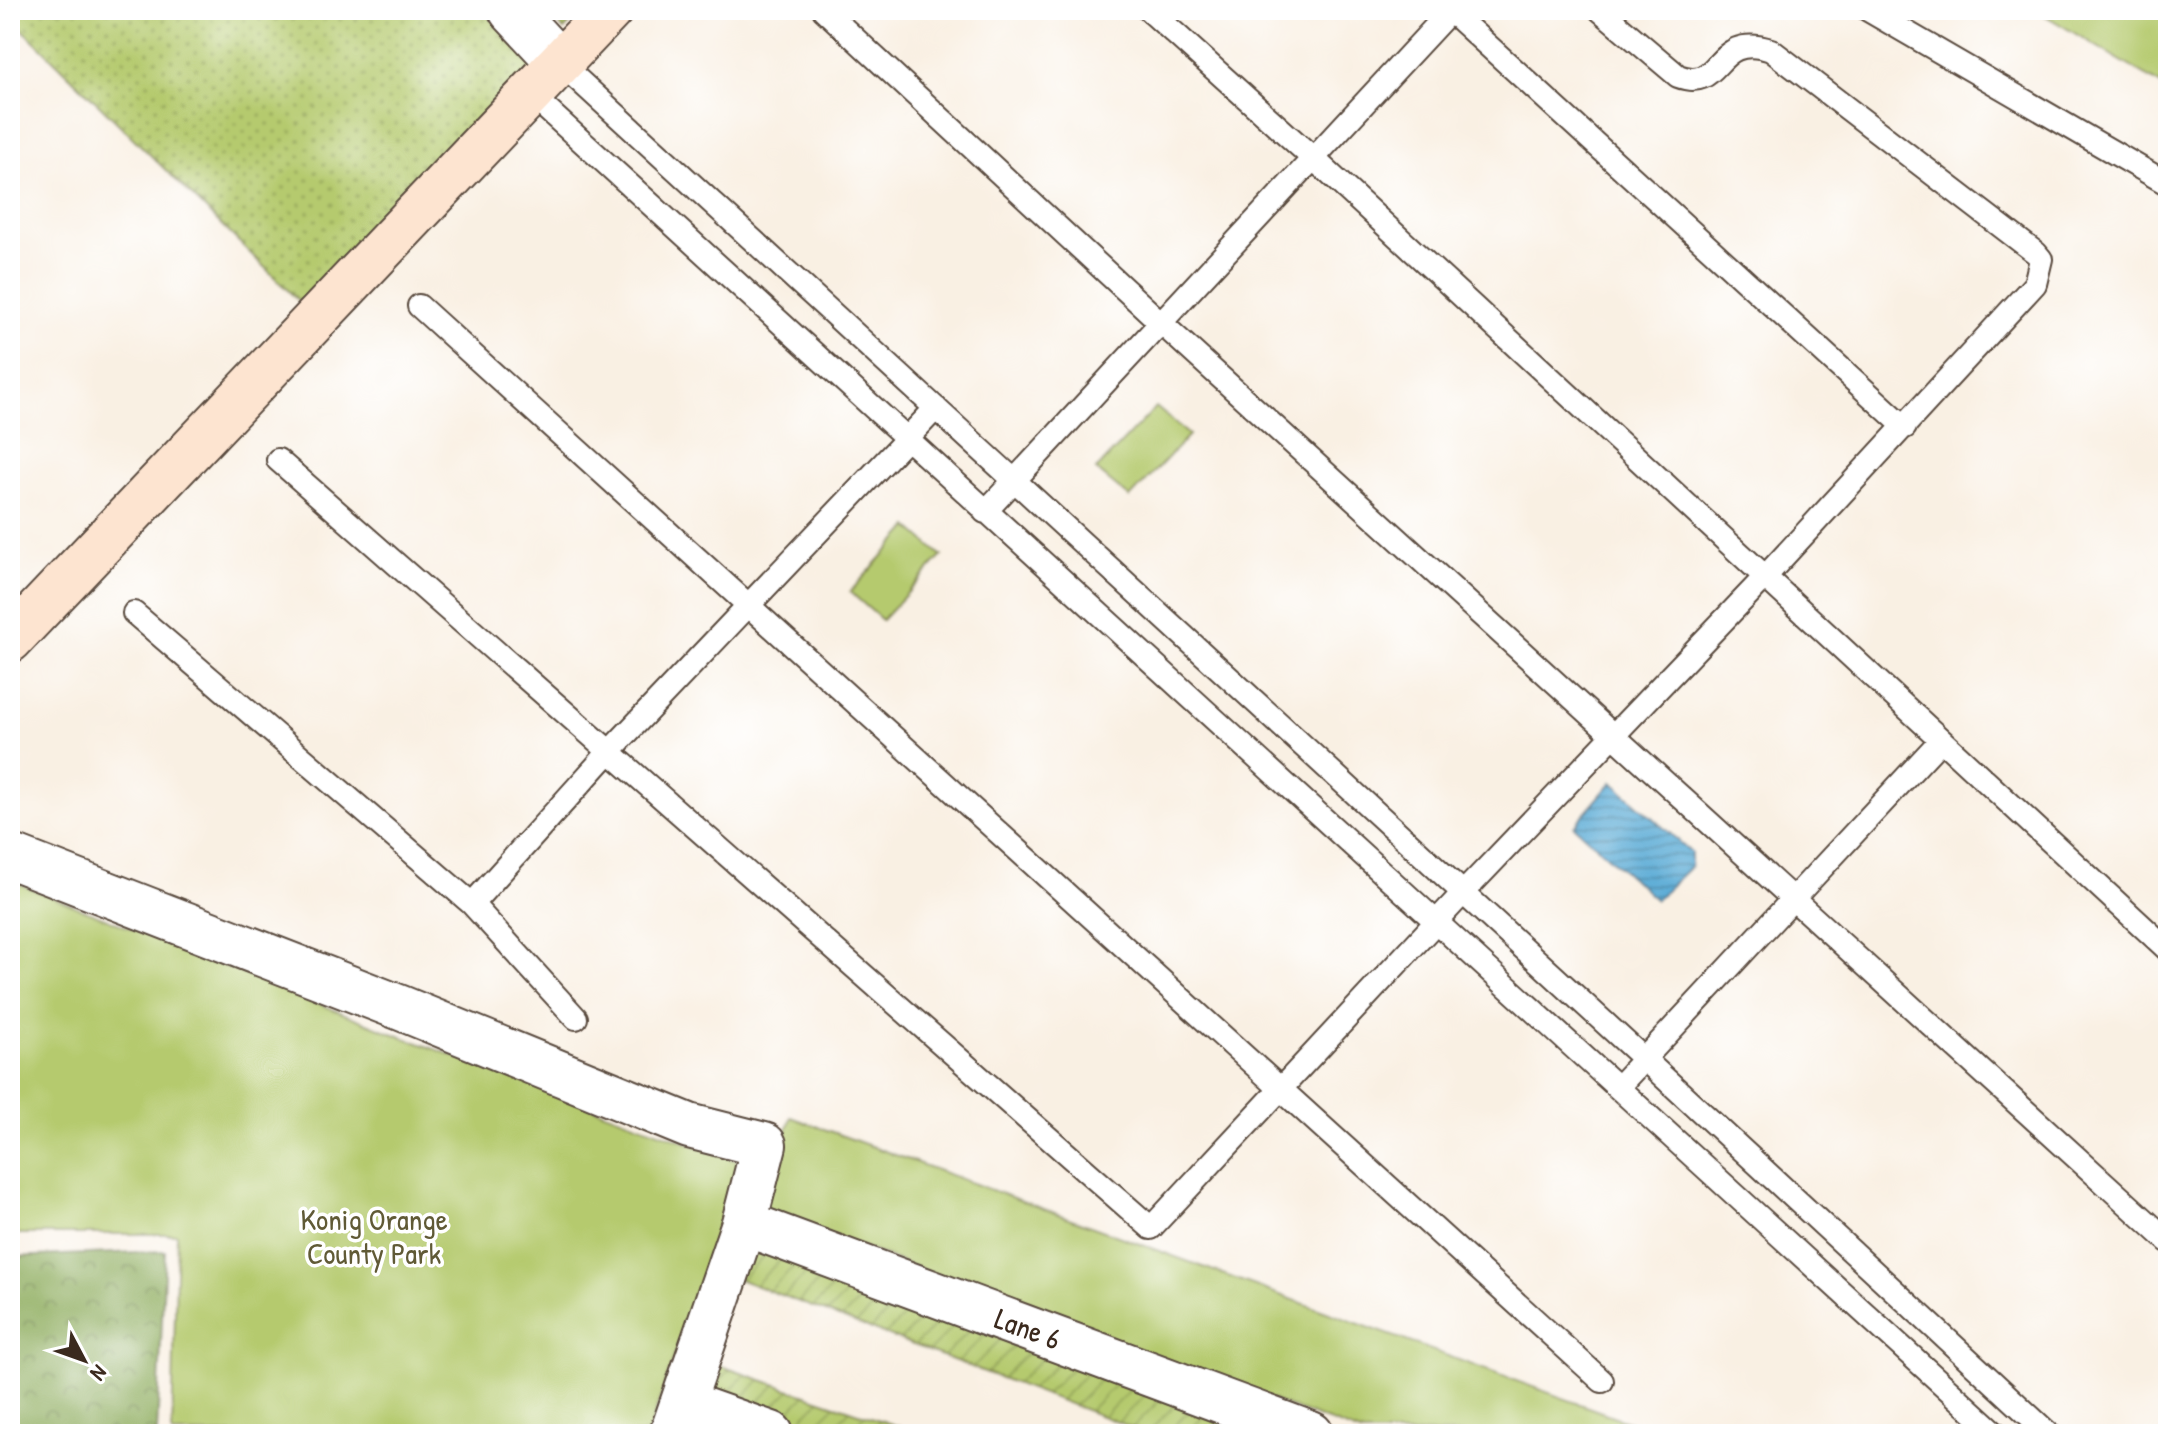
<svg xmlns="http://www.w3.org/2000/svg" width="2178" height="1444" font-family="'Patrick Hand',sans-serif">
<defs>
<pattern id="grass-dots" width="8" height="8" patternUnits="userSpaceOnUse" patternTransform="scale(2)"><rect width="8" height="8" fill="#b5ca6e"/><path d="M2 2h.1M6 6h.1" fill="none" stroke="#94a45a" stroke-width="1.8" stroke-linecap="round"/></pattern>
<pattern id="forest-crowns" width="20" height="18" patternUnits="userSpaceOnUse" patternTransform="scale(2)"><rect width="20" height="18" fill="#90ae61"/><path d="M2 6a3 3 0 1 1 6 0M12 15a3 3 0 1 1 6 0" fill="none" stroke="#778e4f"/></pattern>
<pattern id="garden-furrows" width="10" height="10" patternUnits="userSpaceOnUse" patternTransform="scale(2)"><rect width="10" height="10" fill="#b5ca6e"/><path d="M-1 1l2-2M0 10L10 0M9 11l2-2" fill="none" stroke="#94a45a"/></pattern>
<pattern id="water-rules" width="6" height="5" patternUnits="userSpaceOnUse" patternTransform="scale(2)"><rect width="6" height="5" fill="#5bacd6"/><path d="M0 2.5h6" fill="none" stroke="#4c8cad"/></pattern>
</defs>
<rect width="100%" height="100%" fill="#fff"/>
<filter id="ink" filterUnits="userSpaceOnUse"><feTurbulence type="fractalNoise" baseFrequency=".0125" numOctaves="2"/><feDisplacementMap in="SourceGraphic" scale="16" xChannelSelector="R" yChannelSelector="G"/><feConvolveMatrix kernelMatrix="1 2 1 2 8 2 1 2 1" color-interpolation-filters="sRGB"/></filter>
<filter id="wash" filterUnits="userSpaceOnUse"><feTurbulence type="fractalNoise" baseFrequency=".006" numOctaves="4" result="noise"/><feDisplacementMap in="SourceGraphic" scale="32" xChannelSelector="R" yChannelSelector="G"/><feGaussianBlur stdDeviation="1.8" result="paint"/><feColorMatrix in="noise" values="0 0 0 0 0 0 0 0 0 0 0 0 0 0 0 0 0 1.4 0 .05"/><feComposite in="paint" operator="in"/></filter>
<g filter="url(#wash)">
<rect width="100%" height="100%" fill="#f9f0e3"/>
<path fill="url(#grass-dots)" stroke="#787a46" stroke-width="2" d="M10,10H483L537,69L307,309L10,17Z
M546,10H583L564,30Z"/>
<path fill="url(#forest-crowns)" stroke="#666c40" stroke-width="2" d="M165,1251L157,1434H10V1257Z"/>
<path fill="#b5ca6e" stroke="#787a46" stroke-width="2" d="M2036,10H2168V89Z
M1156,407L1189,435L1130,498L1096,470Z
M909,527L942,556L882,620L850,592Z
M10,880L397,1035L740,1162L648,1434H172L177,1234H10Z
M791,1117L1662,1434H1363L762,1210Z"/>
<path fill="url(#garden-furrows)" stroke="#787a46" stroke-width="2" d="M749,1237L1299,1434H1149L738,1279Z
M709,1362L921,1434H804L698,1397Z"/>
<path fill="url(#water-rules)" stroke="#4b6b7a" stroke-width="2" d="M1612,782L1691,852V866L1656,900L1574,826Z"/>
</g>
<g filter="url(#ink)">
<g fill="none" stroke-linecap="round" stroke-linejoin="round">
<g stroke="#58483c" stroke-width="26">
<path id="service" d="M824,10L1160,322L2168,1241
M1149,10L1315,160L2168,950
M1449,10L1905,427
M1868,10L2168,184
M560,63L1643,1058L2049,1434
M530,94L1997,1434
M419,306L1602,1381
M278,460L1151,1228L1462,894L1764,578L2035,284L2041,259L2036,253L1771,50C1712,31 1724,93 1678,76L1600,10
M985,512C1140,344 1297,178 1451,10
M134,613L472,904L576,1018
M472,904L609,752L936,408
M1618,1087L1940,741"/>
</g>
<g stroke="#58483c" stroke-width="48">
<path id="minor" d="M511,10L560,63
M10,856L401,1008L689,1126L764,1145L744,1223L672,1434
M744,1223L1311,1434
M683,1403L771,1434"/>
</g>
<g stroke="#58483c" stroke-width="48">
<path id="secondary" d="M10,640L610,10"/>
</g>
<use href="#service" stroke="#fff" stroke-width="22"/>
<use href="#minor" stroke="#fff" stroke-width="44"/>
<use href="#secondary" stroke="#fde4d0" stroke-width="44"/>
</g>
</g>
<g text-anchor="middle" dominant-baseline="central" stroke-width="7" stroke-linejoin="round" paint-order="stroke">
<g font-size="30" fill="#605a36" stroke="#fff">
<text x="374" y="1219">Konig Orange<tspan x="374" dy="34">County Park</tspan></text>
</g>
<g font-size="30" fill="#3b2a1e" stroke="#fff">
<text transform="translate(1028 1328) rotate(20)">Lane 6</text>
</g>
</g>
<rect width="2178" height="1444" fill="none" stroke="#fff" stroke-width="40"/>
<g transform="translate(84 1360) rotate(131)" stroke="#ffffff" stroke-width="6" paint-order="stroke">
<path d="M0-6L14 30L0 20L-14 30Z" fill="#3b2a1e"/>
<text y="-12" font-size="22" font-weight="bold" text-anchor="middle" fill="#3b2a1e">N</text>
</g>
</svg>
